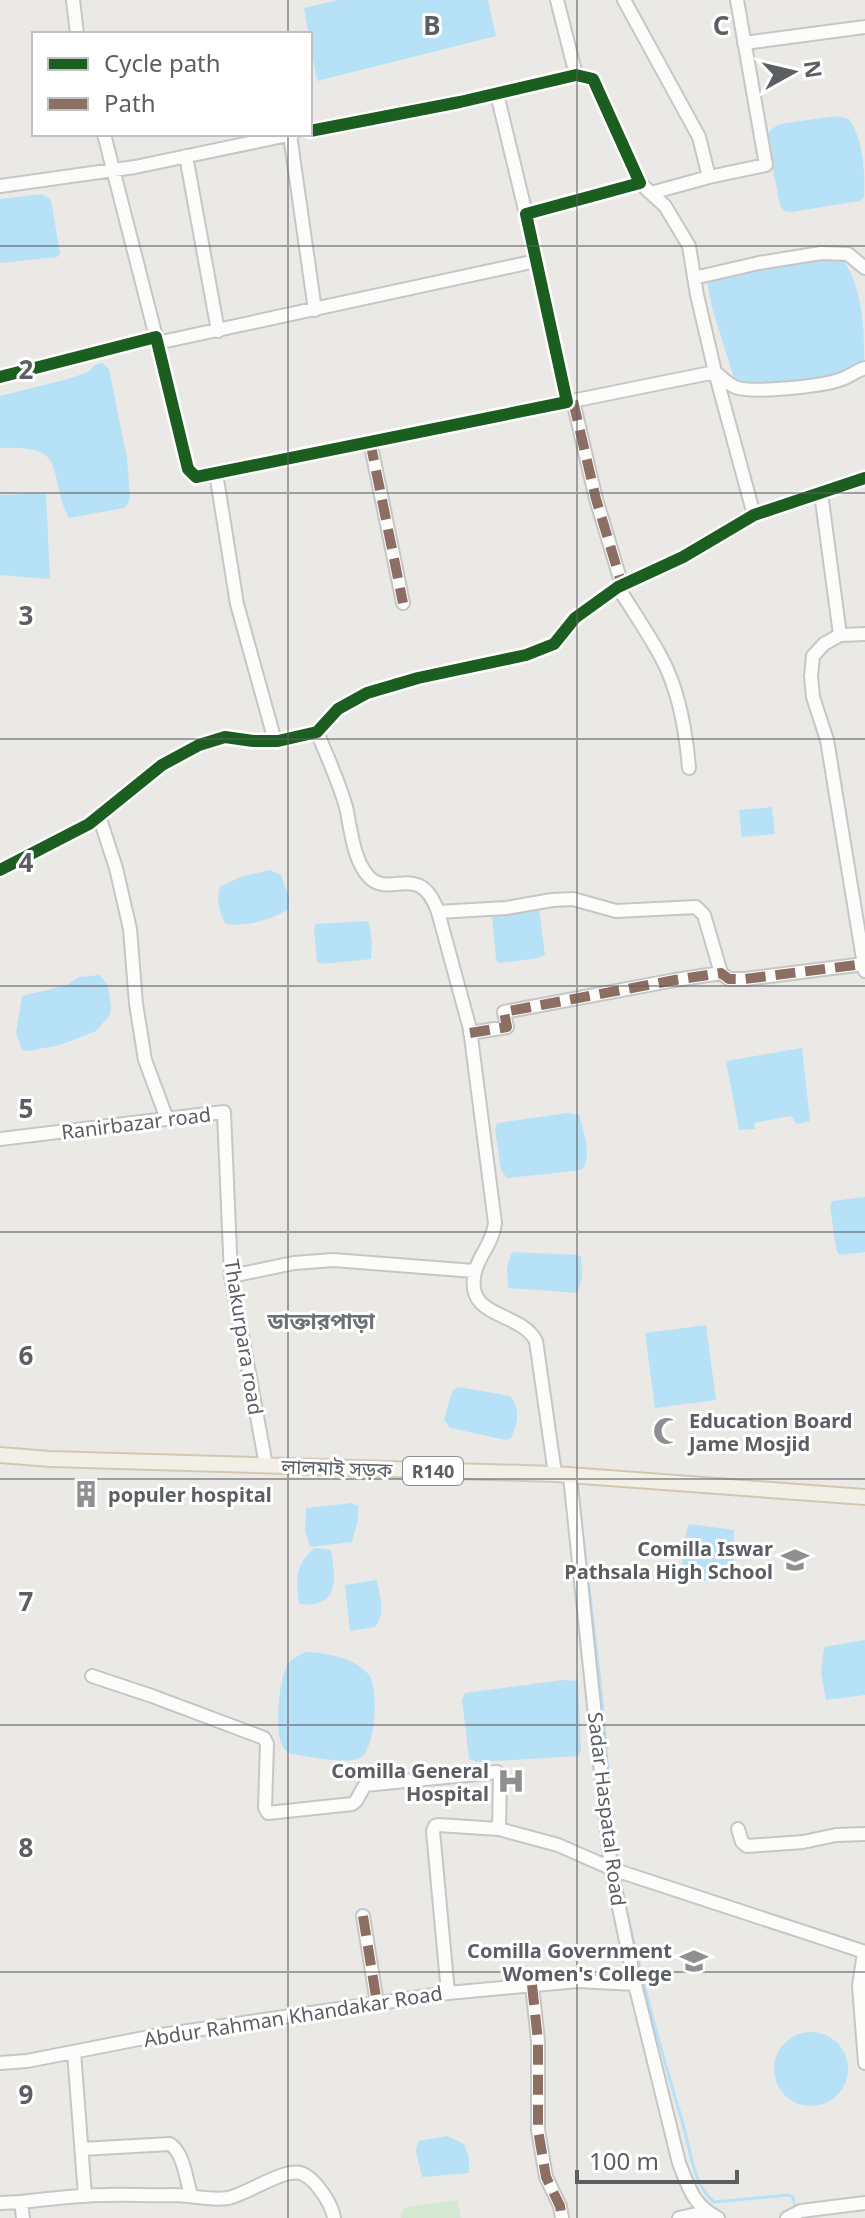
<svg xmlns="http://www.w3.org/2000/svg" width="865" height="2218" font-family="'Noto Sans','Noto Sans Bengali',sans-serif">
<rect width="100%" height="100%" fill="#ebe9e5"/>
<path fill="#d4e7d0" d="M457,2200L461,2218H401V2211L406,2207Z"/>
<path fill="#b7e1f7" d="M338,0H488L496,36L317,81L304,8Z
M836,116L849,119C864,142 865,171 864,198L860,201L791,212L784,211L780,205L767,138L770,130L780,124Z
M42,194L51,200L60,253L57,257L0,263V199Z
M841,257C862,283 865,331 864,363L831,377L757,385L735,381L712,308L707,282L758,268Z
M102,363L109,369L127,458L130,496L128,504L124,508L69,518C46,473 71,444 0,448V396L68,379L88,372L95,365Z
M46,493L50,579L0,575V495Z
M772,807L775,834L742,837L739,810Z
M270,870L281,875L289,898V908C274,920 244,927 226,924C219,911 216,901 220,887L240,877Z
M539,907L545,955L538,958L500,963L496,960L492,915L507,911Z
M366,921L369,923L372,942L371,959L322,964L317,962L314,929L316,924Z
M100,975L108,986L111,1007L110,1015L96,1031L60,1045L28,1051L22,1050L16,1033L22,996L67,985L79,977Z
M802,1048L810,1121L797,1124L791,1116L754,1123L755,1129L739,1130L726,1061Z
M567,1113L580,1115C582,1132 594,1157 581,1170L507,1178L501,1170L495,1129L497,1123Z
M865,1197V1252L839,1255L836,1248L830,1206L832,1201Z
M514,1252L578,1255L581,1257L582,1279L577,1293L508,1288L507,1268L511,1254Z
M706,1325L716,1400L655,1408L645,1333Z
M458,1387L510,1396C521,1408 518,1424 511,1438L506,1440L450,1428L444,1420L452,1391Z
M352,1503L358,1506V1519L352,1542L310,1547L305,1530L306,1508Z
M689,1524L734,1530L733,1579L688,1582C678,1568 683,1541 689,1524Z
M315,1548L331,1550C333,1568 341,1596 318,1603C311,1605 306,1605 299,1603C295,1581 296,1562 315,1548Z
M377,1580C380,1597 386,1613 375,1627L350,1631L345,1585Z
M865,1640V1695L826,1700L821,1672L824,1647Z
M305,1652C327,1653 354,1657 369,1675C379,1689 376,1749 360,1758C345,1765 308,1756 291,1754C286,1750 284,1750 282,1745C274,1731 279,1675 289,1663C293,1658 300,1655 305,1652Z
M562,1680L578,1681L581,1751L578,1756L477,1762L469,1759L462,1700L465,1693Z
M774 2069a37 37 0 1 1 74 0a37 37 0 1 1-74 0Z
M447,2136L464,2144L469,2157V2173L422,2177L416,2151L418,2141Z"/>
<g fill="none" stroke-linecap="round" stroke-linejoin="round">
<path stroke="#b7e1f7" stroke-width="3" d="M580,1510C590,1604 604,1697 609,1792
M612,1824L618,1868
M619,1875C636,1959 658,2042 683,2124C690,2148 693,2185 714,2202L789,2195L793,2197L796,2211"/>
<g stroke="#c6c6c6" stroke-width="16">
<path id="minor" d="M73,0L77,34
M557,0L576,75
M624,0L699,137L709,177
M744,43L865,27
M497,94L526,214
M104,134L156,337
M290,135L315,310
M186,156L218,331
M0,186L135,167L293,134
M651,193L709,177L766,165L737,0
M694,278L759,263L821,253L848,254L865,268
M157,343L536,261
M715,372C721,377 728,384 735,387C752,394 824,386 842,379C850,376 856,371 865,368
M715,372L754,515
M0,377L156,337L188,469L196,477L567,402L526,214L640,183L593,79L576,75L460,102L310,131
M573,401L596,499L622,585
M567,402L715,372L697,295L689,246L665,206L640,183
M370,441L403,603
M216,473L237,604L275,741
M821,493L840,635
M618,587C632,610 648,633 661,657C679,690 686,731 689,768
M865,634L840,635L824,644L813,656L811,676L813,697L827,740L865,971
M317,732C327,756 339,782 346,807C351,829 353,860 369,877C390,899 420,860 438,912L470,1029L495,1223C493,1244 476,1258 474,1277C468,1319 520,1311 536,1341L555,1474
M99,816L116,868L130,929L136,1004L145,1060L167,1119
M0,870L89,824L162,765L199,745L225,737L253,741H278L317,732L338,709L367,693L418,678L526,655L554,644L575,618L618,587L683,557L754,515L865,478
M438,912L506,908L552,900L573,899L616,911L696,907L704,915L721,973
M470,1033L507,1027L504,1012L675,980L721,973L729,979H745L864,964
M0,1139L224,1112L231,1276L266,1465
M231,1276L294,1263L333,1260L474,1271
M570,1476L611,1869L635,1984L679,2163C689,2188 693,2205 718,2218
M92,1676L152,1696L264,1738L267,1744L265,1808L268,1813L352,1804L356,1801L365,1785L497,1772L500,1776L499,1829L558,1845L615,1870L865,1952
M738,1829L742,1842L747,1846L803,1842L836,1835L865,1834
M363,1916L377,2003
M864,1952L859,1986L865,2063
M532,1985L538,2041V2130L546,2177L560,2206L562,2218
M448,1993L433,1831L435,1826L438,1825L499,1829
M74,2052L85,2196
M0,2063L27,2061L154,2036L448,1993L578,1981L635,1984
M82,2149L170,2144C184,2153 186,2180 191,2195
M21,2202C49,2199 78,2195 106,2195C129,2194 151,2196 174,2195C192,2195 210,2201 228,2198C248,2194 286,2166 303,2174C316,2180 332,2204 334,2218
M0,2203L21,2202L23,2218
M679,2218L706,2212
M787,2218L801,2211L865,2203"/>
</g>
<g stroke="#d3c7b2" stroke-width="18">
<path id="major" d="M0,1455L50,1459L555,1474L865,1497"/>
</g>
<use href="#minor" stroke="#fcfcfb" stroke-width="12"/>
<use href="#major" stroke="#f2efe7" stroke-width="14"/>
<path stroke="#8d6e63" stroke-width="10" stroke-dasharray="20 10" stroke-linecap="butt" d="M573,401L596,499L622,585
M370,441L403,603
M470,1033L507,1027L504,1012L675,980L721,973L729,979H745L864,964
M363,1916L377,2003
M532,1985L538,2041V2130L546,2177L560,2206L562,2218"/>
<g stroke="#fff" stroke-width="17">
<path id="cycleway" d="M0,377L156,337L188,469L196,477L567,402L526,214L640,183L593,79L576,75L460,102L310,131
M0,870L89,824L162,765L199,745L225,737L253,741H278L317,732L338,709L367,693L418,678L526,655L554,644L575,618L618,587L683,557L754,515L865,478"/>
</g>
<use href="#cycleway" stroke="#1b5e20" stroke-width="12"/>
</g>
<path fill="none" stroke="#5b5f63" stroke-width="2" stroke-opacity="0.55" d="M288,0V34M577,0V2218M288,134V2218M0,246H865M0,493H865M0,739H865M0,986H865M0,1232H865M0,1479H865M0,1725H865M0,1972H865"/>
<defs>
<g id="mosque-bare" transform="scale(2.16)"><path d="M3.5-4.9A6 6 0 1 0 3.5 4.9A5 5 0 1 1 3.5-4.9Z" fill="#8d8f90" stroke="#fff" stroke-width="2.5" paint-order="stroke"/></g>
<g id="building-bare" transform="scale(2.16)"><path d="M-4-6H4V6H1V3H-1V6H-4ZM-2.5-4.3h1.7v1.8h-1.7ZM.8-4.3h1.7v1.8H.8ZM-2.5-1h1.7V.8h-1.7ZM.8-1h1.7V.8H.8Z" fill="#8d8f90" stroke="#fff" stroke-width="2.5" paint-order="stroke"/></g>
<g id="school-bare" transform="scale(2.16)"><path d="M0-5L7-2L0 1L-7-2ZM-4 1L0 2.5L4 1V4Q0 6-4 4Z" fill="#8d8f90" stroke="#fff" stroke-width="2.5" paint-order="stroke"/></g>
<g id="hospital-bare" transform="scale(2.16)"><path d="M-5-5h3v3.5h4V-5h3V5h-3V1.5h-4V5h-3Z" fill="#8d8f90" stroke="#fff" stroke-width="2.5" paint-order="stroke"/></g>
<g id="university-bare" transform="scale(2.16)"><path d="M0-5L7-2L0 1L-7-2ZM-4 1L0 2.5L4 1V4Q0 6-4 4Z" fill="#8d8f90" stroke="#fff" stroke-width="2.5" paint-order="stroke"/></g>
</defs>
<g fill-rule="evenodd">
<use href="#mosque-bare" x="667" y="1431"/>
<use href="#building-bare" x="86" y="1494"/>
<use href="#school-bare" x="795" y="1560"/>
<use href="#hospital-bare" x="511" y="1781"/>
<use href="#university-bare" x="694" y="1961"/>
</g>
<g text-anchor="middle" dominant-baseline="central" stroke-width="6" stroke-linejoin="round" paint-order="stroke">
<rect fill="#fff" stroke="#8c8f92" stroke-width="2" x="403" y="1457" width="60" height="28" rx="6"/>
<g font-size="18" font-weight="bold" fill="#5b5f63">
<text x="433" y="1471">R140</text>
</g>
<g font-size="20" fill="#5b5f63" stroke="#fff">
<text transform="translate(136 1123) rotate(-7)">Ranirbazar road</text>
<text transform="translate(244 1337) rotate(81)">Thakurpara road</text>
<text transform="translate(337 1468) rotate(2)">লালমাই সড়ক</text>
<text transform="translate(607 1809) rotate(83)">Sadar Haspatal Road</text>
<text transform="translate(293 2016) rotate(-9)">Abdur Rahman Khandakar Road</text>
</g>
<g font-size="20" font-weight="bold" fill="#5b5f63" stroke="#fff" text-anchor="end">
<text x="689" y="1420" text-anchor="start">Education Board<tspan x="689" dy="23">Jame Mosjid</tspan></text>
<text x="108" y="1494" text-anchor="start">populer hospital</text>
<text x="773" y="1548">Comilla Iswar<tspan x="773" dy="23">Pathsala High School</tspan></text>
<text x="489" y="1770">Comilla General<tspan x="489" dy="23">Hospital</tspan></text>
<text x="672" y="1950">Comilla Government<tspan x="672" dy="23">Women's College</tspan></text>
</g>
<g font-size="22" font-weight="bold" fill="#6c7175" stroke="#fff">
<text x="321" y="1320">ডাক্তারপাড়া</text>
</g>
</g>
<g font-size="26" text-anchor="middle" font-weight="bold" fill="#5b5f63" stroke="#fff" stroke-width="6" stroke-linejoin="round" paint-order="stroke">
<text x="432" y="35">B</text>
<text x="721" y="35">C</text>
<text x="26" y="379">2</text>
<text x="26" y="625">3</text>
<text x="26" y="872">4</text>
<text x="26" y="1118">5</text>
<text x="26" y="1365">6</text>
<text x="26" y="1611">7</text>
<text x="26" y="1857">8</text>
<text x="26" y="2104">9</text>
</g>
<rect x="32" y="32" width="280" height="104" fill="#ffffff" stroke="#bdbfc1" stroke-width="2"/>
<rect x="48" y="58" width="40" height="12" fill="#1b5e20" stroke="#bdbfc1" stroke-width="2"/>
<text x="104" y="72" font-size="24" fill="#5b5f63">Cycle path</text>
<rect x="48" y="98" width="40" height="12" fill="#8d6e63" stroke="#bdbfc1" stroke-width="2"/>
<text x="104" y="112" font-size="24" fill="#5b5f63">Path</text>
<g transform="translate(793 72) rotate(82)" stroke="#ffffff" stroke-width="6" paint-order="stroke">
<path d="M0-6L14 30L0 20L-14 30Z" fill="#5b5f63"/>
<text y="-12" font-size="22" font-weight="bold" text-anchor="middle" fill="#5b5f63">N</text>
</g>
<path d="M577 2170v12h160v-12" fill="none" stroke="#5b5f63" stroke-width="4"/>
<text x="589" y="2170" font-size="24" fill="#5b5f63" stroke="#ffffff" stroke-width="6" paint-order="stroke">100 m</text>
</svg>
